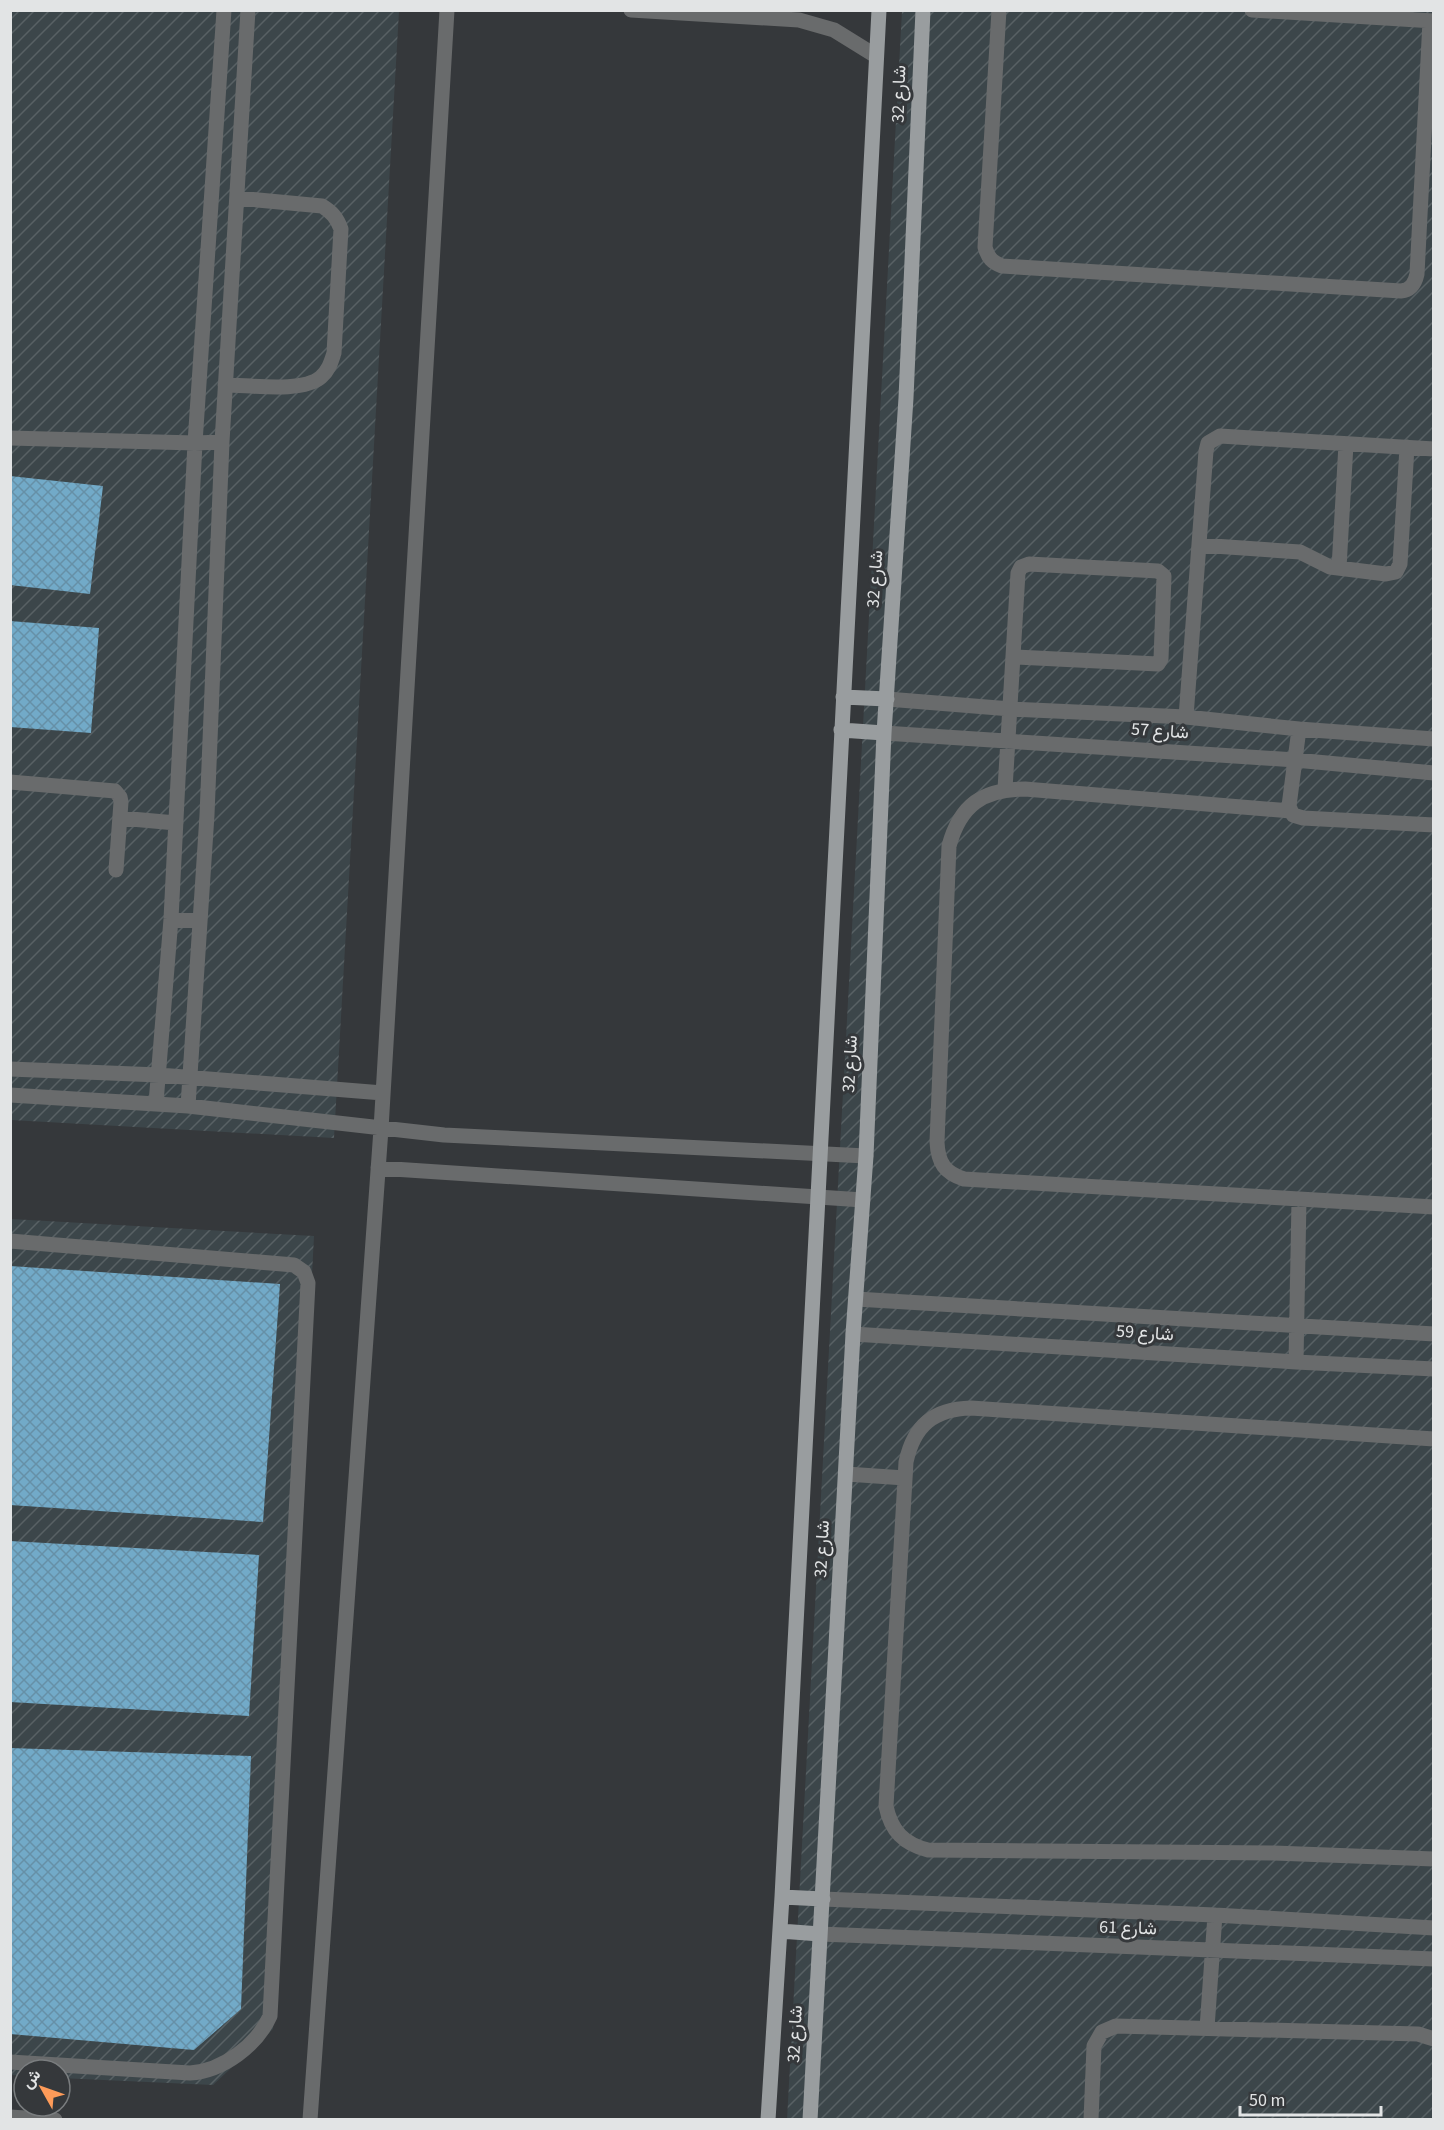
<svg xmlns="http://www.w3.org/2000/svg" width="1444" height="2130" font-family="'Source Sans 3',Vazirmatn,sans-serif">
<defs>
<pattern id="industrial-furrows" width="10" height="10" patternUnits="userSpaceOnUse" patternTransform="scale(1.5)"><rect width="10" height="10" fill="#3c464a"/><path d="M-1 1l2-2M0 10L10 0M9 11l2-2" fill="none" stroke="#586164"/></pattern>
<pattern id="building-cross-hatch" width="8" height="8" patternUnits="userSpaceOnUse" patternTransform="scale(1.5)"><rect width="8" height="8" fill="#72aac8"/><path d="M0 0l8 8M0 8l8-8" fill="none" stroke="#6690a7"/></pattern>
</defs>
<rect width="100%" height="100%" fill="#35383b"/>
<path fill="url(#industrial-furrows)" d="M10,11H399L334,1138L11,1120Z
M902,11H1433V2119L787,2120Z
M11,1219L314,1236L273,2029L213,2085L60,2078V2070H24V2076L11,2075Z"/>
<path fill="url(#building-cross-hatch)" d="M10,476L103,486L90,594L10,585Z
M10,621L99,628L91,733L10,727Z
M10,1266L280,1284L263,1522L10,1505Z
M10,1541L259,1555L249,1716L10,1702Z
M10,1748L251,1756L241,2009L194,2050L10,2034Z"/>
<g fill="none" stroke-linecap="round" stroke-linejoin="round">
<path stroke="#696b6c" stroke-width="15" d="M631,10L799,20L834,30L876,56
M999,10L985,247C988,258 992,262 1002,266L1401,291C1411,290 1415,283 1417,274L1430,21
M1252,10L1434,21
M225,385C250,385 303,393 321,377C329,370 331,362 334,353L341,229C337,218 332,212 322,206L237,198
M10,438L195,443L222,442
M1199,545L1300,552L1330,567L1386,574L1396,572L1400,564L1407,447
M1339,568L1346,444
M887,699L1011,709L1186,717L1299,729L1434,739
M1186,717L1206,451L1208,443L1220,436L1434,449
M884,733L1295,760L1434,773
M10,782L115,791L120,797L121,802L116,870
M1005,789L1018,573L1021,567L1029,564L1158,571L1164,576L1161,659L1158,664L1014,657
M1291,811L1289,806L1299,729
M120,818L176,823
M1434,825L1303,818L1293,815L1291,811L1025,789C983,789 960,805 949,846L937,1142C938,1163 945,1173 964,1179L1434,1207
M171,919L200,921
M10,1069L159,1075L383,1093
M10,1095L188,1106L444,1135L866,1156
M156,1103L171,919L195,443L224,10
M188,1106L207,815L222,442L248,10
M378,1168L863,1200
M10,1241L294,1265L304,1272L308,1283L270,2016C257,2045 223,2071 190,2073L10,2062
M856,1299L1434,1334
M853,1334L1296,1362L1434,1369
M1296,1362L1299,1200
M1434,1439L971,1408C934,1409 914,1425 906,1462L886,1806C891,1831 904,1844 928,1850L1274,1853L1434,1859
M846,1474L905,1478
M823,1899L1215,1915L1434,1928
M820,1934L1434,1959
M1207,2028L1215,1915
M10,2117L55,2120
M310,2120L381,1129L447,10
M1091,2120L1094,2046L1102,2032L1116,2026L1418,2034L1434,2039"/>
<path stroke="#999d9f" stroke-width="15" d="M843,697L887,699
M841,730L884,733
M782,1897L823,1899
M780,1931L820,1934
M768,2120L782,1897L879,10
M810,2120L853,1334L866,1156L884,733L906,398L923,10"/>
</g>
<g text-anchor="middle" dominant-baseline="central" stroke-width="6" stroke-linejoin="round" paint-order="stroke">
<g font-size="18" fill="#e2e4e5" stroke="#35383b">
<text transform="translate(899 94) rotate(-88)">شارع 32</text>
<text transform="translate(875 579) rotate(-86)">شارع 32</text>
<text transform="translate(1160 731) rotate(4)">شارع 57</text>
<text transform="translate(850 1064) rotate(-87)">شارع 32</text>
<text transform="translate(1145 1333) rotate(4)">شارع 59</text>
<text transform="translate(822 1549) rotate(-87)">شارع 32</text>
<text transform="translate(1128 1928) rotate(2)">شارع 61</text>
<text transform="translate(795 2034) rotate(-87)">شارع 32</text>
</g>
</g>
<rect width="1444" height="2130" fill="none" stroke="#e2e4e5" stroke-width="24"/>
<g transform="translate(42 2088) rotate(310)"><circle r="28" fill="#35383b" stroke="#7a7d7f" stroke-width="1.5"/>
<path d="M0-4.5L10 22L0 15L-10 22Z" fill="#fe9b59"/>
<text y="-9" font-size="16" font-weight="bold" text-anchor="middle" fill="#e2e4e5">ش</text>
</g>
<path d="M1240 2106v9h141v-9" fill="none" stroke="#e2e4e5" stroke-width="3"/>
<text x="1249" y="2106" font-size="18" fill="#e2e4e5" stroke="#35383b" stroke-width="4.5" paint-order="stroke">50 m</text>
</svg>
